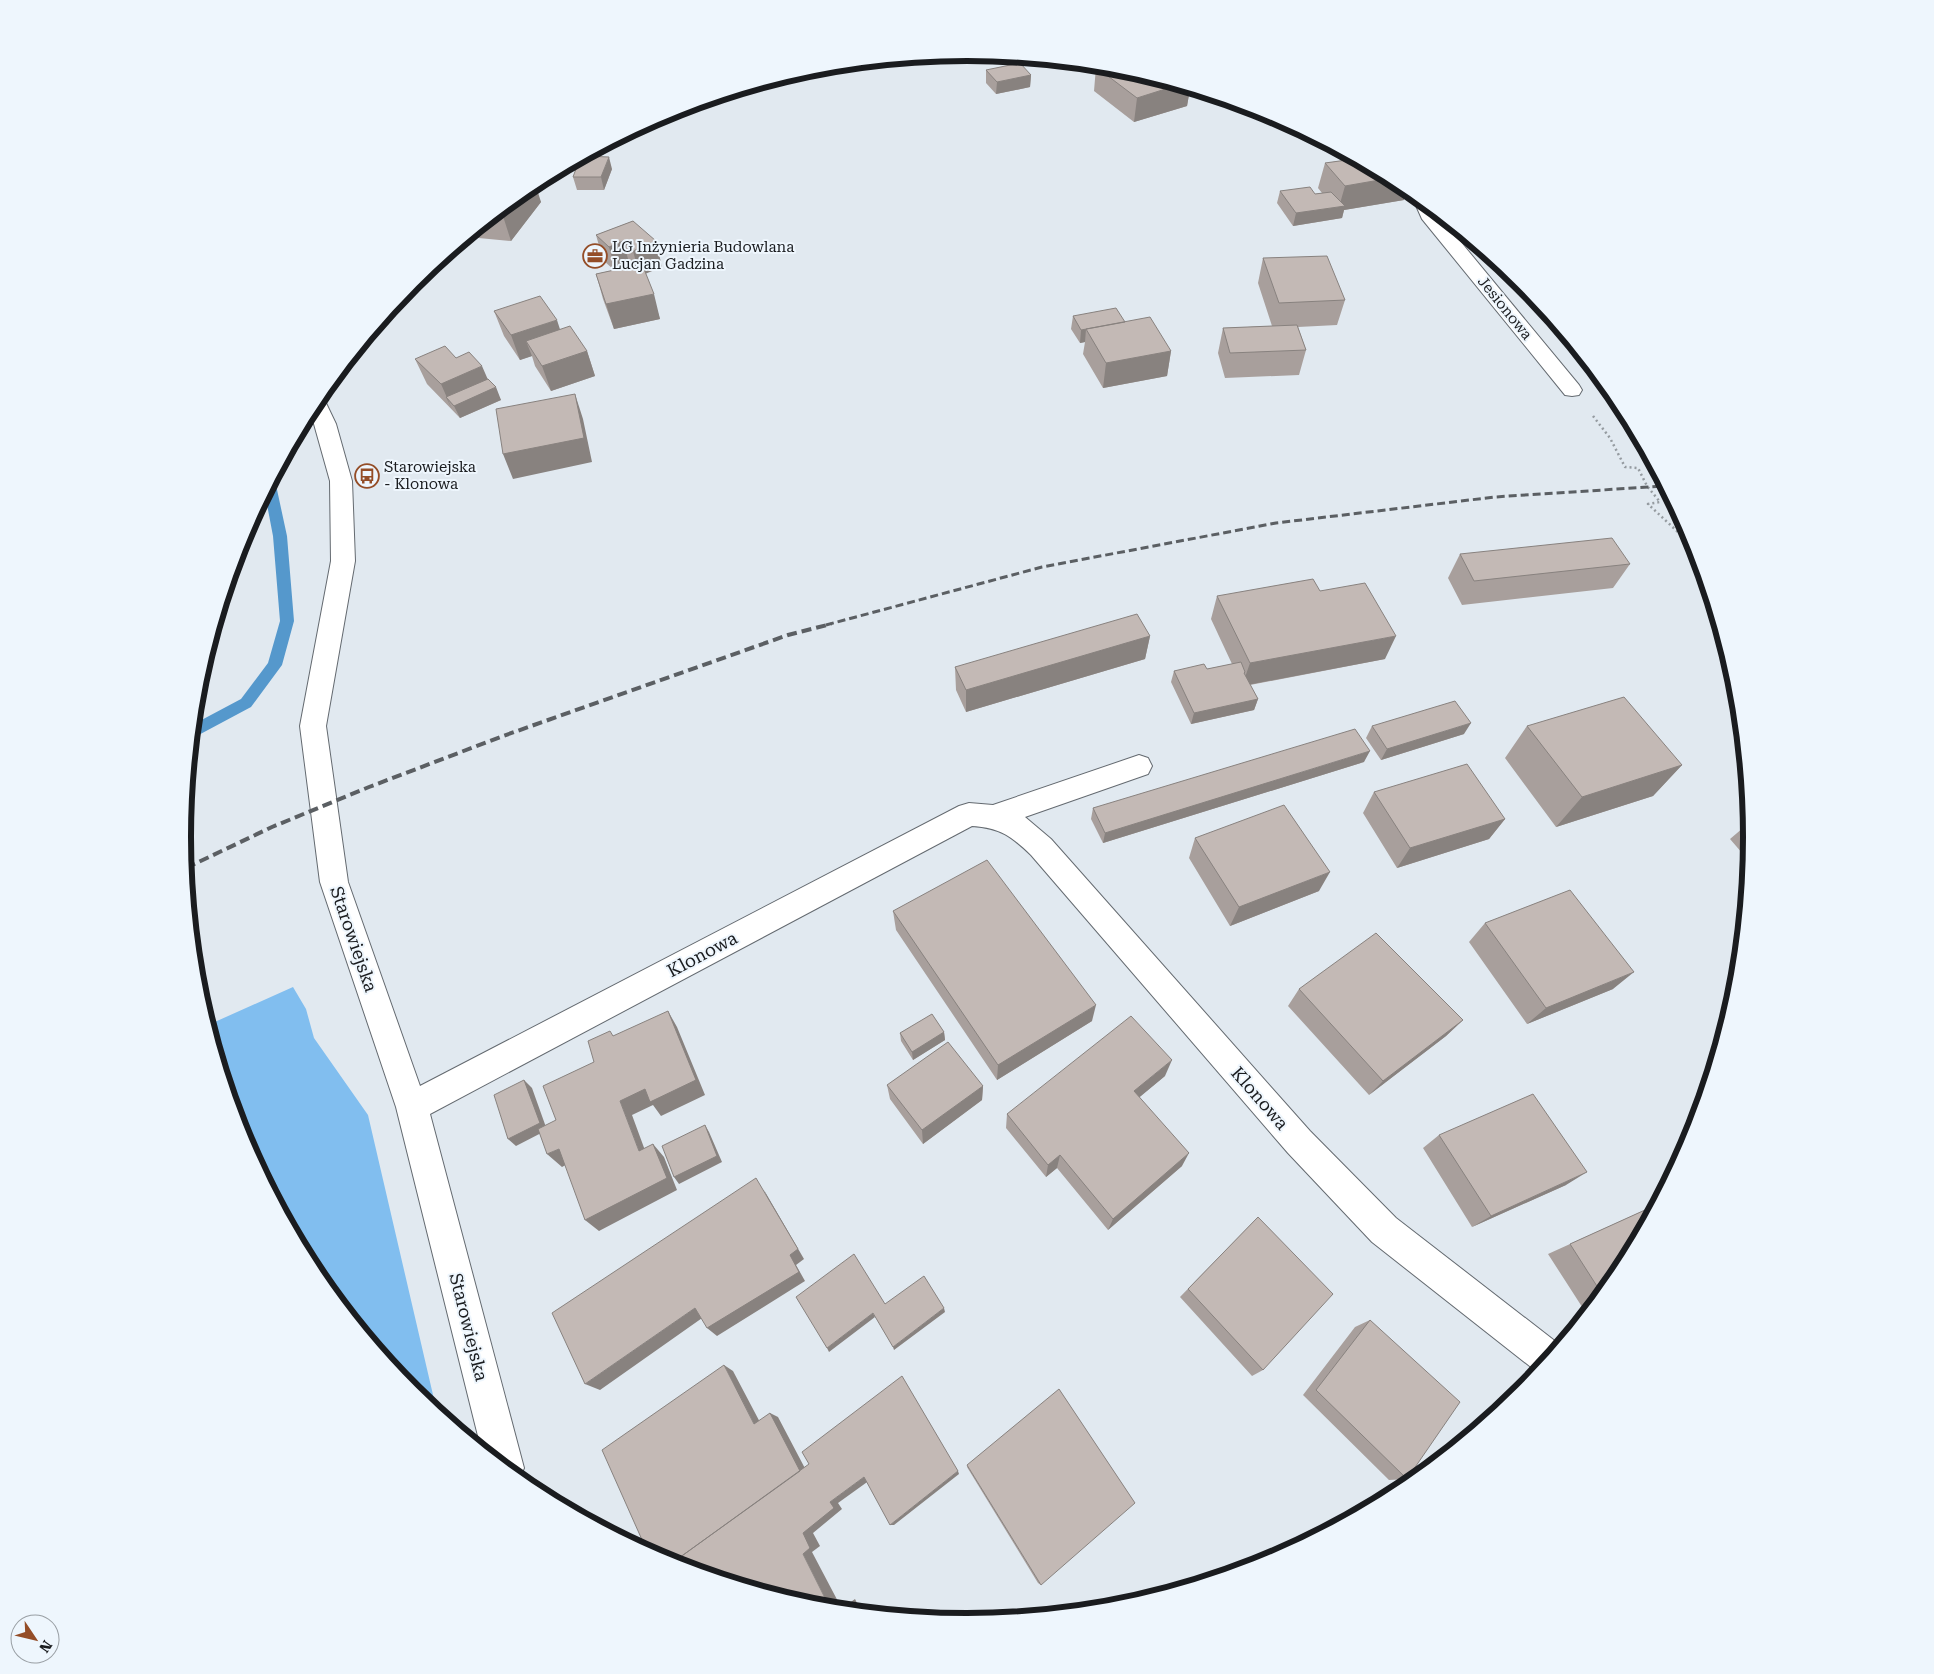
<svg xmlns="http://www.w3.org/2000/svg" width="1934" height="1674" font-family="'Roboto Serif',serif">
<rect width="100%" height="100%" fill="#e1e9f0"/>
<path fill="#81beef" d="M293,987L306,1009L314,1038L368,1115L437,1412L412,1392L315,1273L242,1137L208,1025Z"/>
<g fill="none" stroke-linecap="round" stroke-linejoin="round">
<path fill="#5598cc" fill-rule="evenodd" d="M272,481L276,485L287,536L294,621L282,665L251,707L193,738L194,724L241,699L268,663L280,621L273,536L265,494Z"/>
<g stroke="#646a70" stroke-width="2">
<path id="minor" d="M1418,197L1436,212L1579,385L1582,390L1579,395L1572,396L1565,395L1422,219L1414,201Z
M319,396L325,401L336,424L352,481L355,561L326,726L348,882L420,1086L959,806L969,803L993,805L1139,755L1148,758L1152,766L1148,774L1025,817L1051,839L1310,1131L1396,1218L1560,1345L1538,1371H1536L1372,1242L1288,1153L1031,855C1011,836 1001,828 972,826L430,1114L524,1468L519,1479L481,1448L396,1107L320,882L300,726L331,561L330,481L314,424L309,412Z"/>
</g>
<path stroke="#959ba0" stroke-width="2.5" stroke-dasharray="2 3" stroke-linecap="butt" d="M1593,416L1610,438L1625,467L1638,468L1647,486L1660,502L1648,504L1695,548"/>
<use href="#minor" fill="#fff" fill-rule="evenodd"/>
<path stroke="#5b5f63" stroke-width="3" stroke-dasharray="8 4" stroke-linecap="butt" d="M826,625L1042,567L1276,523L1495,497L1664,486"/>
<path stroke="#5b5f63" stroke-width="4" stroke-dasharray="10 5" stroke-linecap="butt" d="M186,868L272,827L369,787L503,736L788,635L831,624"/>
</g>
<path fill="#a89f9c" d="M1042,60L1066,62L1049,67Z
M1096,67L1120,68L1190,89L1187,106L1134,122L1094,91Z
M986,70L1031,75L1030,87L996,94L986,83Z
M1348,156L1403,185L1404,200L1344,210L1342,218L1293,226L1277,203L1280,191L1315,194L1322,193L1318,188L1325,163L1347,160Z
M612,169L604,190H577L573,177Z
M531,185L541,202L511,241L468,237Z
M633,221L662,267L645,273L660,319L614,329L603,299L596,274L614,270L603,260L596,235Z
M1263,258L1345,300L1337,325L1298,327L1306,350L1299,375L1225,378L1218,353L1223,328L1272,326L1258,283Z
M1519,280L1522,282L1525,287L1519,286Z
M494,311L560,329L587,351L595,376L551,391L535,366L532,356L520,360L504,336Z
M1073,316L1125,322L1171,351L1167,376L1103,388L1083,354L1085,342L1080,343L1071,329Z
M456,358L488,379L501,400L460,418L427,384L415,359Z
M1460,554L1630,564L1613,588L1462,605L1448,578Z
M1320,591L1385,659L1250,685L1258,699L1254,710L1191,724L1171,682L1174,671L1207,669L1232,664L1211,619L1217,596Z
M1150,636L1145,659L966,712L956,690L955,667Z
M1372,726L1464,734L1381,760L1366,738Z
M1527,726L1682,765L1653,796L1556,827L1505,758Z
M1364,762L1103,843L1091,819L1093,808Z
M1374,792L1505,819L1489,839L1397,868L1363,813Z
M1750,822L1752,837L1749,861L1730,839Z
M1195,838L1319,891L1230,926L1189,858Z
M893,911L1092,1021L997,1080L896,930Z
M1485,923L1613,989L1527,1024L1469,942Z
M1299,989L1463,1020L1446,1036L1369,1095L1288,1006Z
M944,1032L945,1040L913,1060L901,1041L900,1033Z
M1165,1076L1139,1097L1182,1166L1108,1230L1057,1168L1046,1177L1006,1128L1007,1114Z
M887,1085L983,1086L982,1100L923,1144L890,1099Z
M1439,1135L1566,1185L1472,1227L1423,1148Z
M1656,1205L1619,1273L1586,1313L1548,1254Z
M1258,1217L1263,1370L1252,1376L1180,1297Z
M1370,1320L1407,1479L1389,1480L1303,1395L1355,1327Z
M967,1465L1041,1585L1038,1583L967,1467Z"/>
<path fill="#88827f" d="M1050,61L1066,62L1049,67Z
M1031,75L1030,87L996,94L997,82Z
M1178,85L1190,89L1187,106L1134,122L1137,98Z
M609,157L612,169L604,190L601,177Z
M1391,178L1403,185L1407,188L1404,200L1344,210L1342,218L1293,226L1296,213L1339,207L1345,186Z
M535,183L541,202L511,241L503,216L519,195Z
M623,241L630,266L616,272L609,247Z
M656,241L662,267L640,276L633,251Z
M654,294L660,319L614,329L606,304Z
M557,320L565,345L526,341L532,356L520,360L511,335Z
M1086,329L1085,342L1080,343L1081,330Z
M587,351L595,376L551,391L542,366Z
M1171,351L1167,376L1103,388L1106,363Z
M482,366L492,389L496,387L501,400L460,418L454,406L446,397L452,409L441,384Z
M575,394L583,419L592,462L513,479L503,454Z
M1150,636L1145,659L966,712V690Z
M1396,636L1385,659L1242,686L1250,663Z
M1258,699L1254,710L1191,724L1194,713Z
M1471,723L1464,734L1381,760L1387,749Z
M1370,751L1364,762L1103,843L1105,833Z
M1682,765L1653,796L1556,827L1582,797Z
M1505,819L1489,839L1397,868L1410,848Z
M1330,872L1319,891L1230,926L1239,907Z
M1634,972L1613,989L1527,1024L1546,1008Z
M1096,1005L1092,1021L997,1080L998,1065Z
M668,1011L677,1027L705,1095L661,1116L653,1105L632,1115L650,1164L639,1151L620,1101Z
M1463,1020L1446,1036L1369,1095L1383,1081Z
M944,1032L945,1040L913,1060L912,1052Z
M1172,1060L1165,1076L1129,1106L1134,1091Z
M524,1080L532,1088L547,1130L516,1146L508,1139Z
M983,1086L982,1100L923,1144L922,1130Z
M705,1125L709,1132L722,1162L679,1184L674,1177Z
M653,1144L664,1157L677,1190L599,1231L585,1220Z
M559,1149L573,1161L562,1167L547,1154Z
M1189,1153L1182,1166L1108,1230L1113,1219Z
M1060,1155L1057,1168L1046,1177L1048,1165Z
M1587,1172L1566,1185L1472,1227L1491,1216Z
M764,1190L804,1259L796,1265L805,1281L717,1336L707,1328L790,1255Z
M695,1308L705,1316L600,1390L585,1384Z
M944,1308L945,1312L894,1350L893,1347Z
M873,1313L875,1317L829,1352L827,1348Z
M724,1365L733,1371L763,1428L754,1424Z
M770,1413L778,1417L809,1476L682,1566Z
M958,1471L959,1474L894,1525H890Z
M864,1477L870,1480L838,1503L842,1509L813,1533L820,1546L812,1552L842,1609L830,1608L803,1554V1533L830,1502Z
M855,1599L861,1611L851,1610L848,1604Z"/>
<path fill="#c3b9b5" stroke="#88827f" d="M1020,63L1031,75L997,82L986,70Z
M1099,66L1120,68L1178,85L1137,98L1096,67Z
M584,156L609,157L601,177H573L580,158Z
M1353,158L1391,178L1345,186L1325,163L1354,159Z
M1310,187L1315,194L1331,192L1345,206L1296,213L1280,191Z
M519,195L503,216L494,215Z
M633,221L656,241L633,251L623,241L609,247L596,235Z
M1327,256L1345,300L1279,303L1263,258Z
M642,264L654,294L606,304L596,274Z
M540,296L557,320L511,335L494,311Z
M1116,308L1125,322L1081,330L1073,316Z
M1150,317L1171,351L1106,363L1086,329Z
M1297,325L1306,350L1230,353L1223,328Z
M570,326L587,351L542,366L526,341Z
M445,346L456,358L469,352L482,366L441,384L415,359Z
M488,379L496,387L454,406L446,397Z
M575,394L584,438L503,454L496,409Z
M1612,538L1630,564L1474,581L1460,554Z
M1313,579L1320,591L1365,583L1396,636L1250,663L1217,596Z
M1137,614L1150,636L966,690L955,667Z
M1241,662L1245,672L1244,673L1258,699L1194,713L1174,671L1204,664L1207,669Z
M1624,697L1682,765L1582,797L1527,726Z
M1455,701L1471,723L1387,749L1372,726Z
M1355,729L1370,751L1105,833L1093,808Z
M1467,764L1505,819L1410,848L1374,792Z
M1284,805L1330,872L1239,907L1195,838Z
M987,860L1096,1005L998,1065L893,911Z
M1570,890L1634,972L1546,1008L1485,923Z
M1376,933L1463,1020L1383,1081L1299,989Z
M668,1011L696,1080L650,1102L645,1089L620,1101L639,1151L653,1144L667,1178L585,1220L559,1149L547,1154L538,1129L556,1120L543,1086L594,1062L588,1041L610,1031L613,1036Z
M932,1014L944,1032L912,1052L900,1033Z
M1131,1016L1172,1060L1134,1091L1189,1153L1113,1219L1060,1155L1048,1165L1007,1114Z
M948,1042L983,1086L922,1130L887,1085Z
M524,1080L540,1123L508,1139L494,1095Z
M1533,1094L1587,1172L1491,1216L1439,1135Z
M705,1125L717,1156L674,1177L662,1146Z
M756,1178L798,1249L790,1255L799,1272L707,1328L695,1308L585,1384L552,1313Z
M1656,1205L1619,1273L1602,1294L1570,1244Z
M1258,1217L1333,1294L1263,1370L1188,1289Z
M854,1254L885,1304L924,1276L944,1308L893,1347L873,1313L827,1348L796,1297Z
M1370,1320L1460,1402L1407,1479L1316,1390Z
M724,1365L754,1424L770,1413L800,1471L672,1563L667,1562L647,1551L602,1450Z
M902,1376L958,1471L890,1525L864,1477L830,1502L834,1508L803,1533L810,1548L803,1554L830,1608L814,1606L672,1563L809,1464L802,1452Z
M1059,1389L1135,1503L1041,1585L967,1465Z
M848,1604L851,1610L841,1609Z"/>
<defs>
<g id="office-ring" transform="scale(1.25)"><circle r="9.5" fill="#eef6fd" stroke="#944d27" stroke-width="1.5"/><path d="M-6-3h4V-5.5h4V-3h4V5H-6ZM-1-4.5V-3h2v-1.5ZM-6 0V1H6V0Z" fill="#944d27"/></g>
<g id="bus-ring" transform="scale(1.25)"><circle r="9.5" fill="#eef6fd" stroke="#944d27" stroke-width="1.5"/><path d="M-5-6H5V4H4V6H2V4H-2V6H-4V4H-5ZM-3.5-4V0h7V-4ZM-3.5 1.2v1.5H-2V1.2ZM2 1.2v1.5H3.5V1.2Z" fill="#944d27"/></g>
</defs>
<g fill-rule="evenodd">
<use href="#office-ring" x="595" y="256"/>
<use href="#bus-ring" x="367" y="476"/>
</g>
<g text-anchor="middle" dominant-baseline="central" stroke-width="4" stroke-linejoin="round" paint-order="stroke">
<g font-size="15" fill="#1a1c1f" stroke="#eef6fd" text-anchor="start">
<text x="612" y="247">LG Inżynieria Budowlana<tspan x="612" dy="17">Lucjan Gadzina</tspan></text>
<text x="384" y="467">Starowiejska<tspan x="384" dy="17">- Klonowa</tspan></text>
</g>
<g font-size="15" fill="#1a1c1f" stroke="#eef6fd">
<text transform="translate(1505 308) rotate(51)">Jesionowa</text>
</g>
<g font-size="18" fill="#1a1c1f" stroke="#eef6fd">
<text transform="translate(354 939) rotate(71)">Starowiejska</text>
<text transform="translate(702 954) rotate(-28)">Klonowa</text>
<text transform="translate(1260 1098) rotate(49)">Klonowa</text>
<text transform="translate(469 1327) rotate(76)">Starowiejska</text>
</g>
</g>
<path d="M0 0H1934V1674H0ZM191 837a776 776 0 1 1 1552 0a776 776 0 1 1-1552 0Z" fill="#eef6fd" fill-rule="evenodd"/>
<path fill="none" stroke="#1a1c1f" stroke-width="6" d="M191 837a776 776 0 1 1 1552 0a776 776 0 1 1-1552 0Z"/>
<g transform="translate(35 1639) rotate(125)"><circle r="24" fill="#eef6fd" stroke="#999fa4"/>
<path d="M0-4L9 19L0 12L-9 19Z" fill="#944d27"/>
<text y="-8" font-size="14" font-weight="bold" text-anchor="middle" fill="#1a1c1f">N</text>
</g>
</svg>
